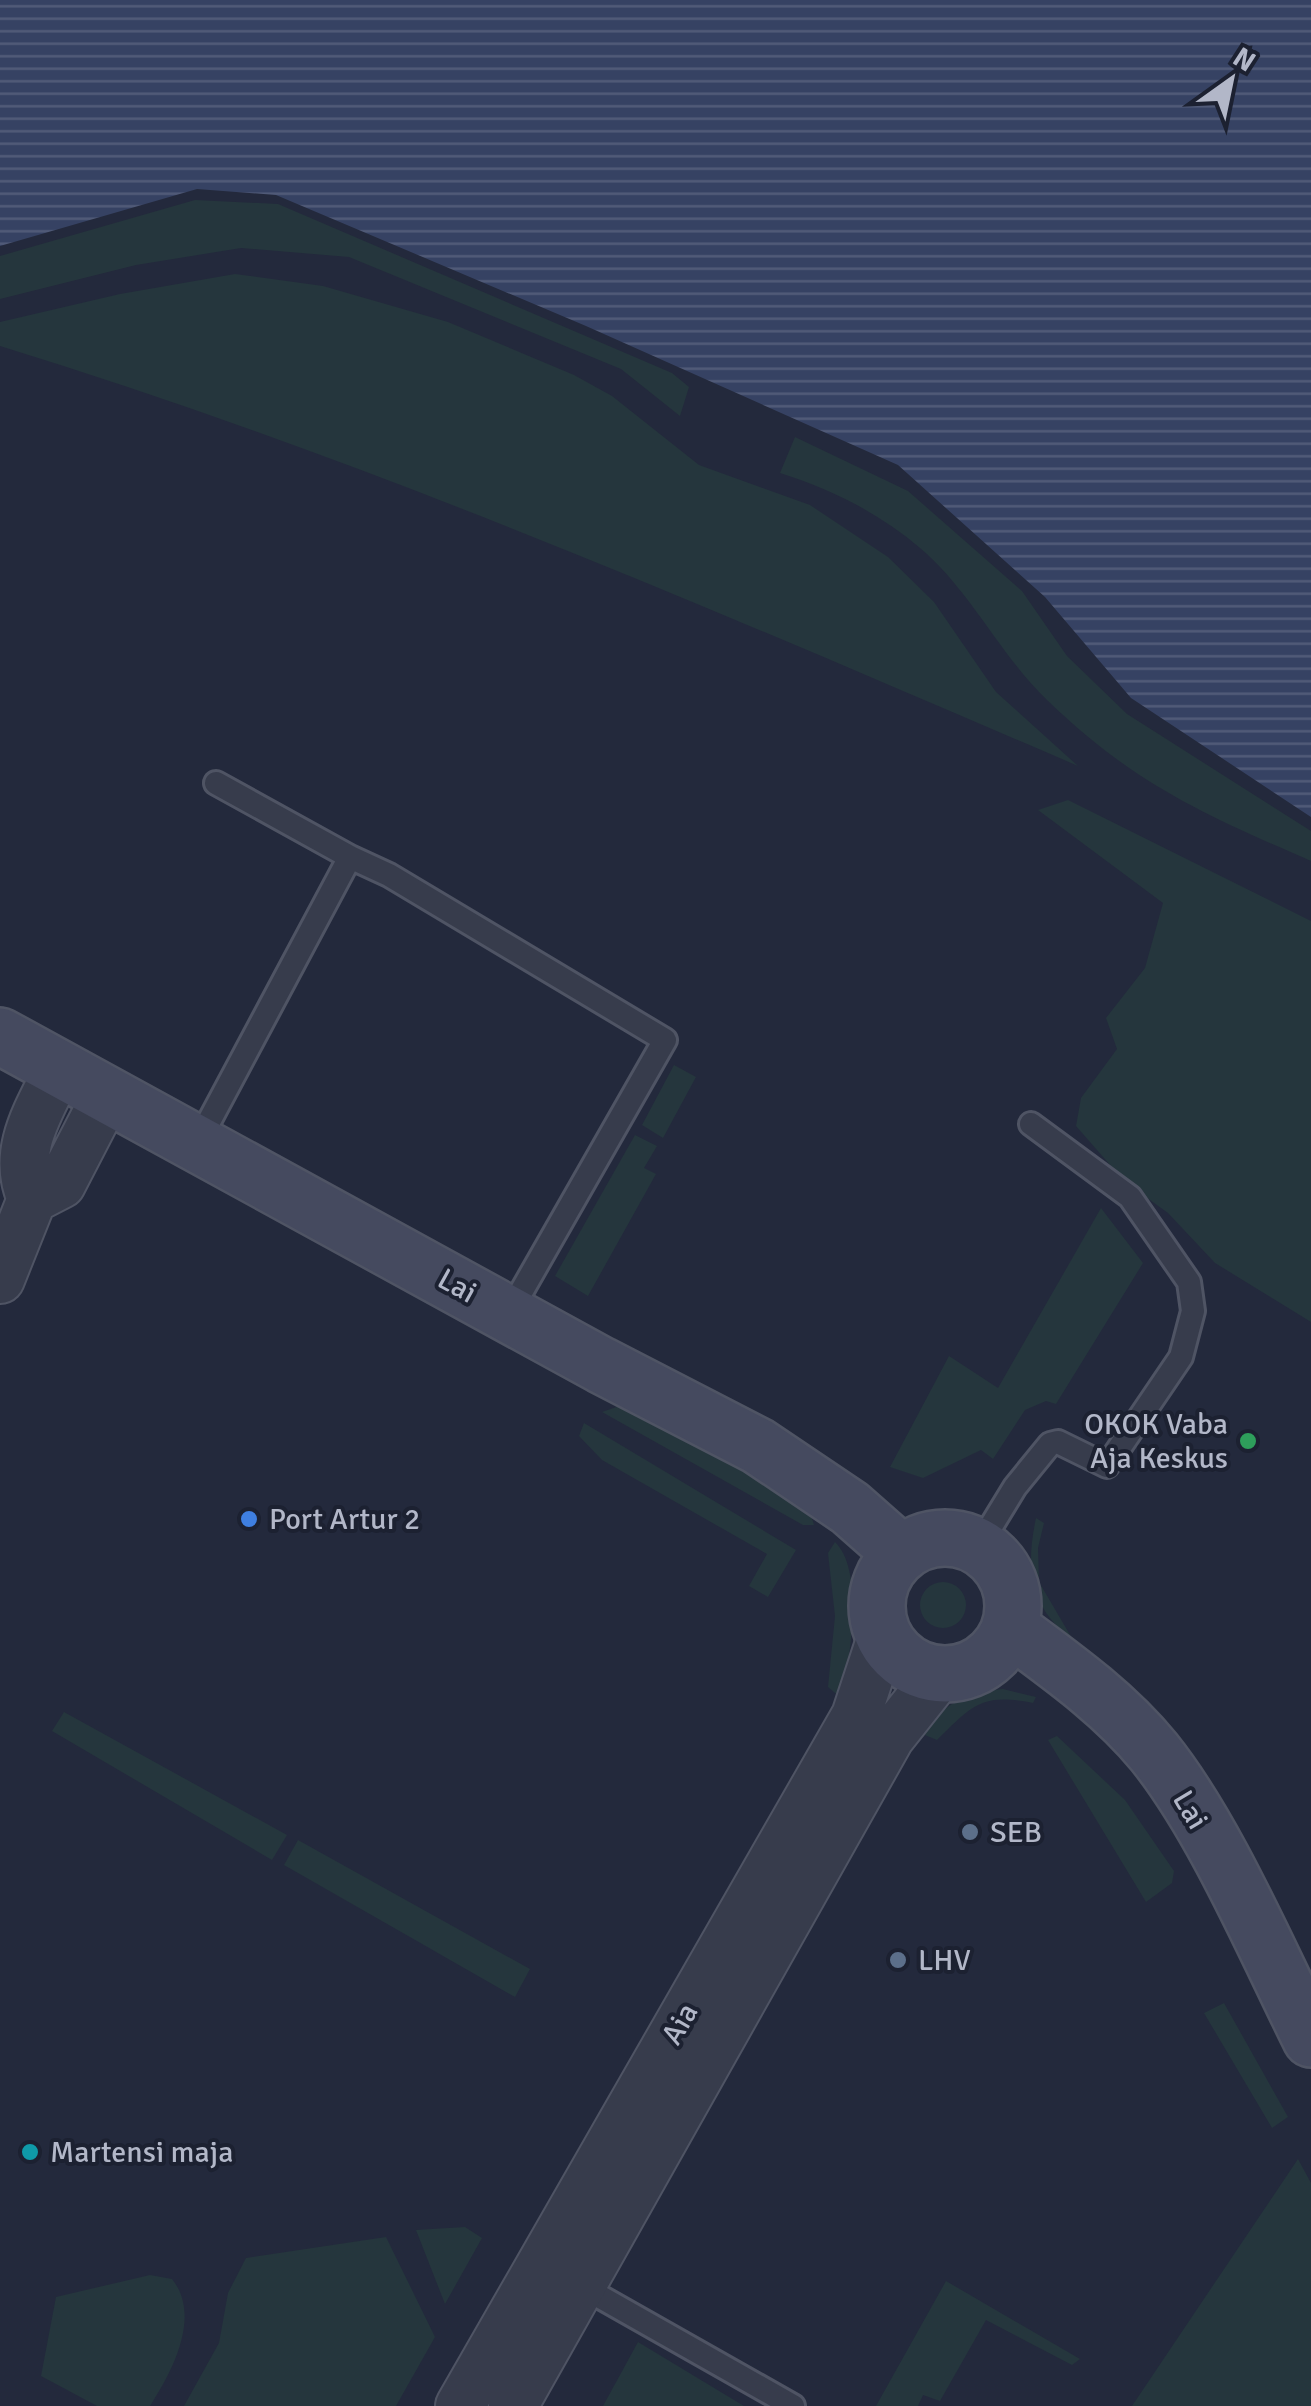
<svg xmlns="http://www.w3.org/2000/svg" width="1311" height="2406" font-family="Signika,sans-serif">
<defs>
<pattern id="water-rules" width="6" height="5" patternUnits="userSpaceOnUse" patternTransform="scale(2.5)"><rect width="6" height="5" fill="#364263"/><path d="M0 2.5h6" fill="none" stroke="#515b78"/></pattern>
</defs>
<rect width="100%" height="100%" fill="#23293c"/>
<path fill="#25363d" d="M195,200L278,204L672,373L689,387L680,416L621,369L349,257L241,248L136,265L0,299V256Z
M235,274L323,286L448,322L574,375L612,396L699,465L810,505L888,557L934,602L996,692L1078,766C724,614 368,459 0,346V322L120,294Z
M795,437L908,491L1022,591L1067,656L1127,714L1311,831V861C1203,814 1134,784 1047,700C1000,655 970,590 920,548C879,513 831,489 780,473Z
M1068,800L1311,921V1322L1215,1263L1168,1213L1125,1182L1076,1126L1081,1098L1117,1049L1106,1018L1145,968L1163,903L1038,810Z
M674,1065L696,1077L663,1138L642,1125Z
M635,1135L657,1146L644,1168L656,1174L588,1296L555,1276Z
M1101,1208L1143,1263L1056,1404L1046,1401L1025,1410L993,1459L981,1450L923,1478L890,1467L949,1356L998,1388Z
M625,1404L662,1418L809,1509L814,1525H803L602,1412Z
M584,1423L796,1550L768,1597L749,1586L767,1554L602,1460L579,1436Z
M1036,1518L1044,1523L1038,1548L1039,1582L1073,1640C1030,1608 1025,1570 1036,1518Z
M835,1542C865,1571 850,1660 841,1698L828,1687L835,1616L828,1553Z
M920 1605a23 23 0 1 1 46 0a23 23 0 1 1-46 0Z
M1003,1689L1036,1697L1033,1703C981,1693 973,1705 937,1740L920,1733C945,1704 964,1693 1003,1689Z
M64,1712L287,1835L272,1860L52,1731Z
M1057,1736L1125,1800L1174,1871L1172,1883L1146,1902L1048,1740Z
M298,1840L530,1969L515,1997L284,1865Z
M1224,2003L1288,2117L1272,2128L1204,2013Z
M1298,2159L1311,2183V2406H1132Z
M465,2227L482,2238L445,2304L416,2230Z
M386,2237L435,2337L396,2406H184L219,2343L228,2293L246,2258Z
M150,2275L172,2279C202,2316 172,2372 150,2406H97L41,2376L56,2297Z
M946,2281L1080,2359L1072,2365L986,2320L940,2401L923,2395L918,2406H876Z
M638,2342L744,2406H603Z"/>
<path fill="url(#water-rules)" d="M0,0H1311V817L1131,698L1045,597L898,465L586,326L276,195L197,189L0,246Z"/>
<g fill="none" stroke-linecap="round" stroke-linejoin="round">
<g stroke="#4f5464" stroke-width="28">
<path id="lane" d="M216,783L350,857
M197,1144L350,857L389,875L665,1040L508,1315
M979,1546L1015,1487L1050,1444L1058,1442L1107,1466L1181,1357L1193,1311L1189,1282L1130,1197L1031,1124
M581,2286L793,2406"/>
</g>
<g stroke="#4f5464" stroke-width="52">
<path id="street" d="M32,1199C11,1152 38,1112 59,1069
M0,1279L32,1199L61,1184L107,1095
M460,2406L856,1716L883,1634
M513,2406L890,1737L940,1674"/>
</g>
<g stroke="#4f5464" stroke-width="60">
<path id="secondary" d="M0,1036L601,1365L758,1446L850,1508L901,1553
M877 1606a68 68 0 1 1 136 0a68 68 0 1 1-136 0Z
M1010,1628C1060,1665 1114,1703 1154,1752C1215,1828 1267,1951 1311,2039"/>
</g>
<use href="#lane" stroke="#373c4c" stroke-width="22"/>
<use href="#street" stroke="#373c4c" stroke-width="48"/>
<use href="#secondary" stroke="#454a5f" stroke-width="55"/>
</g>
<circle fill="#2e9e5b" stroke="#1c2131" stroke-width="4" cx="1248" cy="1441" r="10"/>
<circle fill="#3f7fe0" stroke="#1c2131" stroke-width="4" cx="249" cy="1519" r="10"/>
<g fill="#5c6f8a" stroke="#1c2131" stroke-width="4">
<circle cx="970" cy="1832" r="10"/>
<circle cx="898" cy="1960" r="10"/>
</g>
<circle fill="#0f9aa8" stroke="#1c2131" stroke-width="4" cx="30" cy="2152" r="10"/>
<g text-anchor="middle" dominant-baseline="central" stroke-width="8" stroke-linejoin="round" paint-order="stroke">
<g font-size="30" fill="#b2b7c8" stroke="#1c2131">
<text transform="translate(457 1286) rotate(29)">Lai</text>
<text transform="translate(1190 1810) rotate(59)">Lai</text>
<text transform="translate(680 2024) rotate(-60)">Aia</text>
</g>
<g font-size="30" fill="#b2b7c8" stroke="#1c2131" text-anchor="start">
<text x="1228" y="1424" text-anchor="end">OKOK Vaba<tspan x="1228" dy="34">Aja Keskus</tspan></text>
<text x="269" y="1519">Port Artur 2</text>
<text x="990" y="1832">SEB</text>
<text x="918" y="1960">LHV</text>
<text x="50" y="2152">Martensi maja</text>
</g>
</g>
<g transform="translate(1231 80) rotate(33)" stroke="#1c2131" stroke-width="8" paint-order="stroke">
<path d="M0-8L18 38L0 25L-18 38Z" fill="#b2b7c8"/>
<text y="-15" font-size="28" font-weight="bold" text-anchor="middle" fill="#b2b7c8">N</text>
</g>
</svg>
